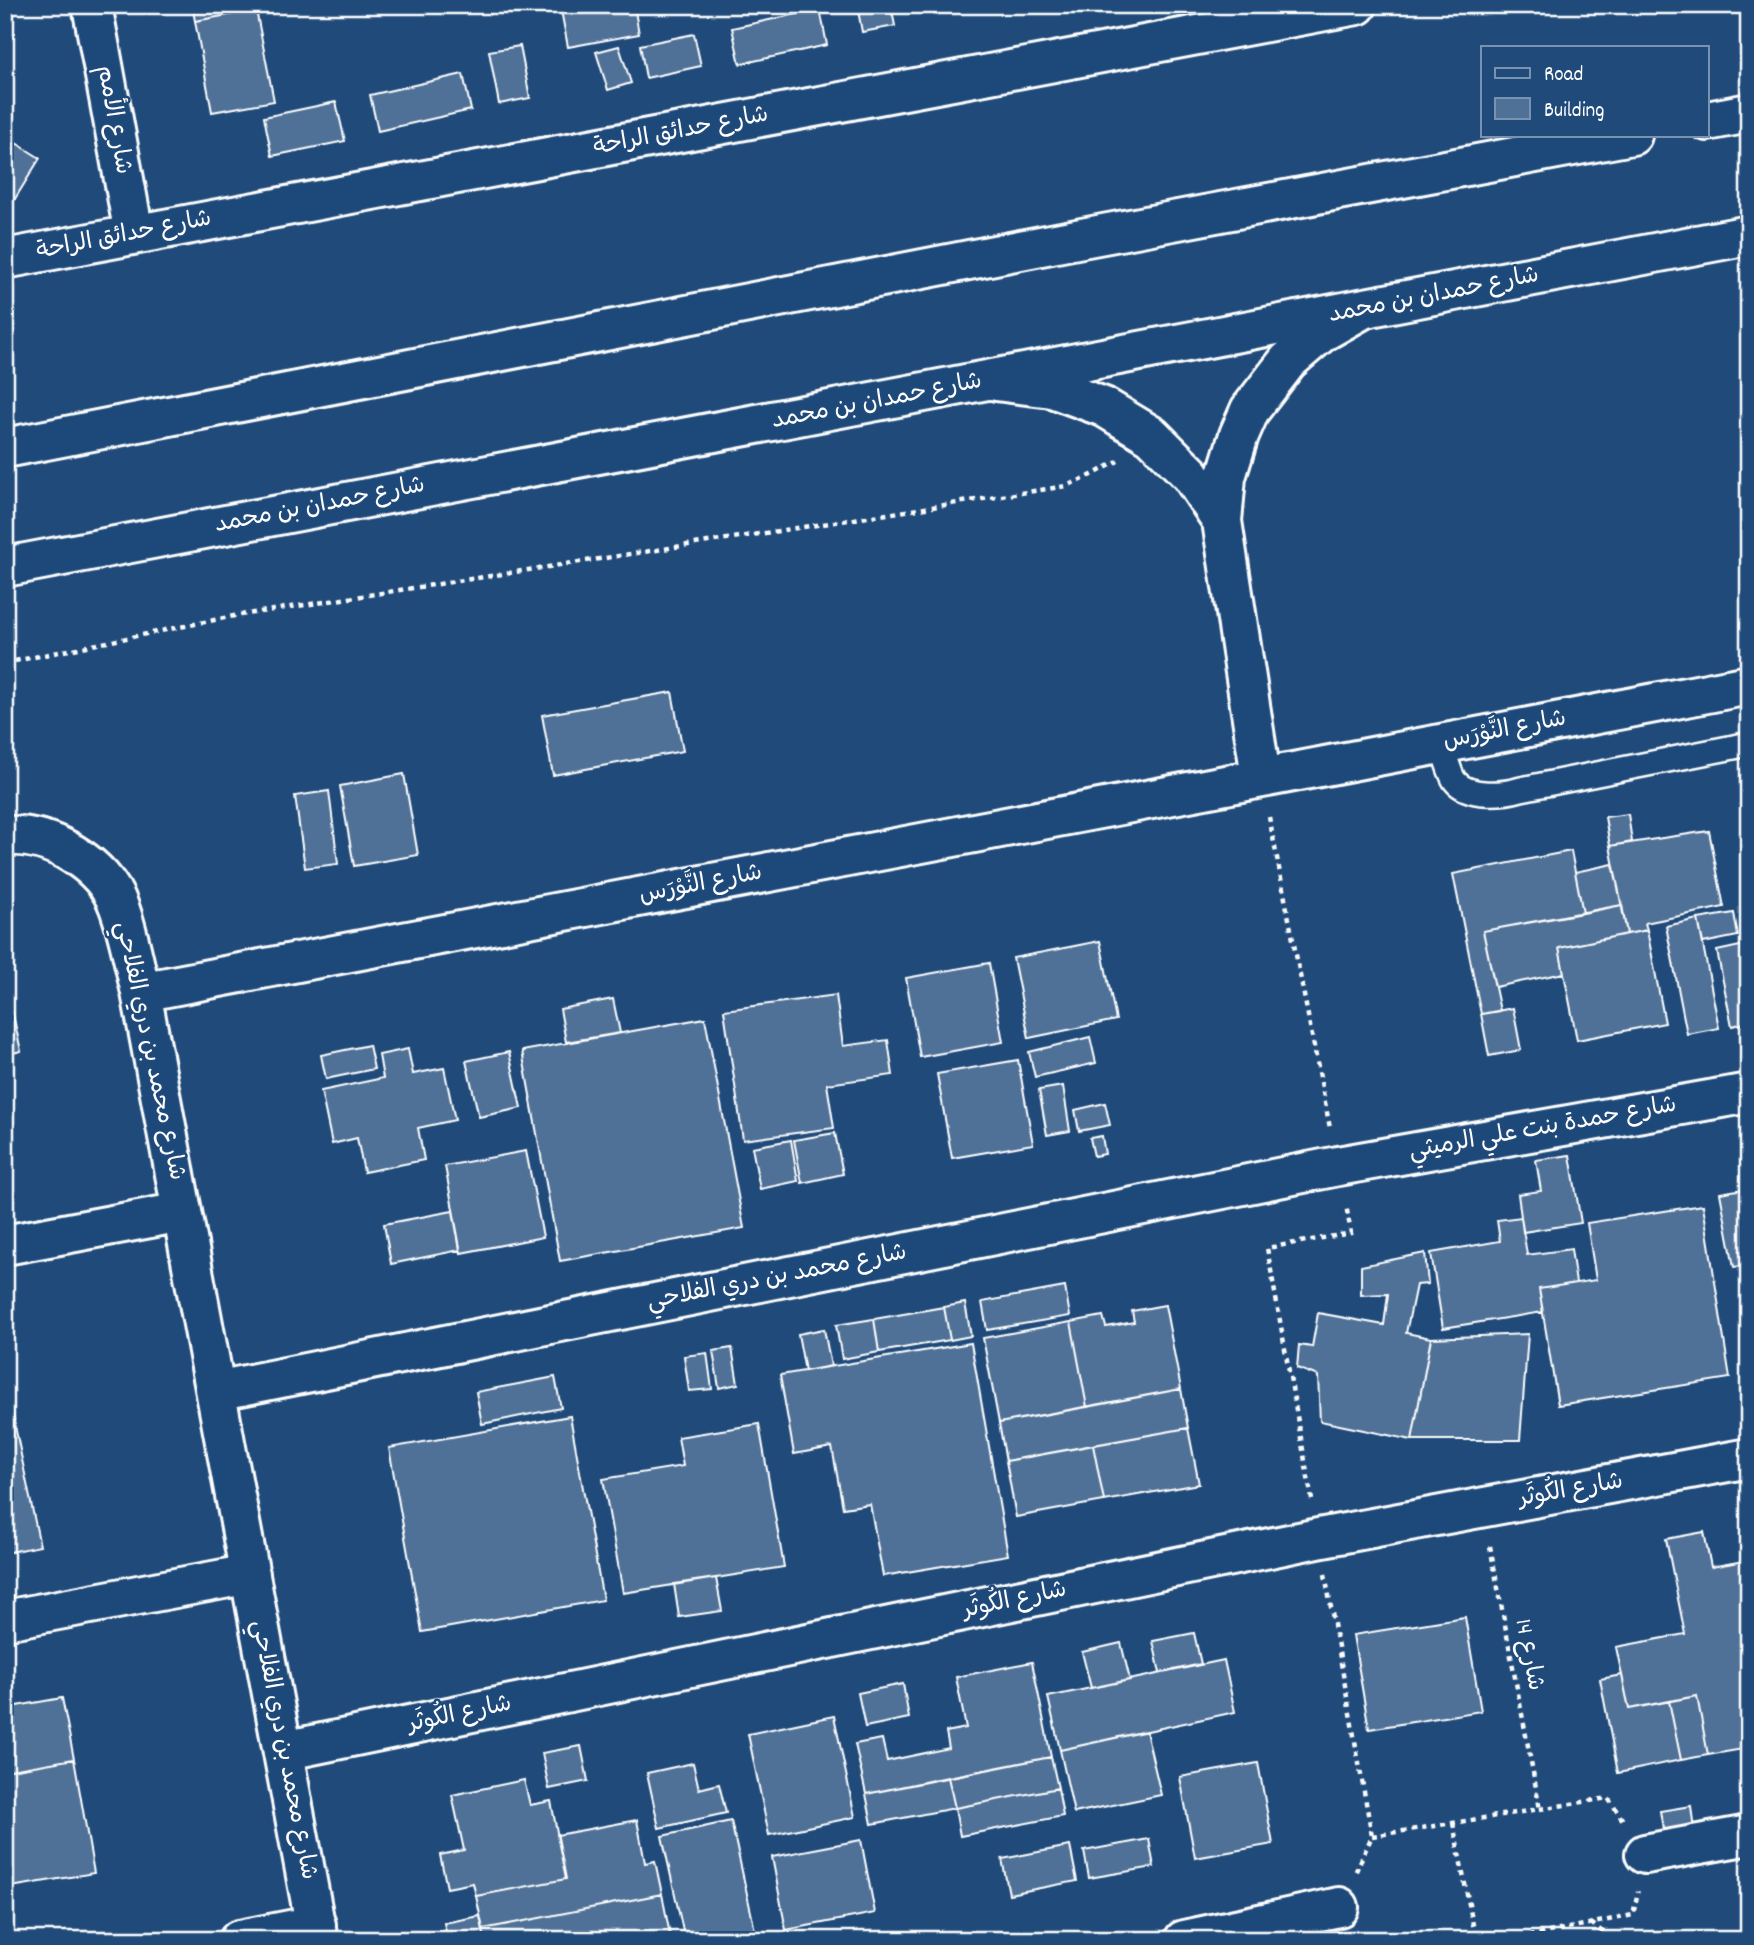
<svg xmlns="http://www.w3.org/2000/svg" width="1754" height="1945" font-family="Dekko,'Playpen Sans Arabic',sans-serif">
<rect width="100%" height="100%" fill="#1f4a7a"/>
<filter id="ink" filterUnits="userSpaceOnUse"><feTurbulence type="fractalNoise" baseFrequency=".0143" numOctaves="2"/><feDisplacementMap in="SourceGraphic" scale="14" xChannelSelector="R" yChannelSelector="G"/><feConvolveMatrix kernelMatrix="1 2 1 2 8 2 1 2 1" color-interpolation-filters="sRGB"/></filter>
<g filter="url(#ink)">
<path fill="#507197" stroke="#fff" stroke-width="2" d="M192,5H256V10L195,21Z
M560,5H634L639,34L568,47Z
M857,5H891L895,26L862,32Z
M820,9L827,45L740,64L732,28Z
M256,10L274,101L212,112L195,21Z
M694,34L701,66L646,78L640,45Z
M520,46L530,98L499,104L489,51Z
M619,46L631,83L608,90L596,52Z
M463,74L471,110L378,131L370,95Z
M336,102L345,141L272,156L264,117Z
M16,143L40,158L10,207L5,204V161Z
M672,692L683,751L553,775L542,715Z
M404,774L418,855L354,866L340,786Z
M329,791L338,864L305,868L295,796Z
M1628,814L1632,842L1610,846L1605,817Z
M1709,831L1724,907L1645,923L1647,930L1627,934L1610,846Z
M1571,851L1583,913L1483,931L1500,1011L1481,1014L1453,874Z
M1613,864L1622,905L1583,913L1575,872Z
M1622,905L1627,934L1559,948L1564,973L1495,987L1483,931Z
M1734,913L1738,936L1703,943L1698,919Z
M1698,919L1719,1028L1687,1034L1666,926Z
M1647,930L1665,1023L1577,1040L1559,948Z
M1100,941L1116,1020L1029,1038L1013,958Z
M1749,944V1022L1732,1026L1717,951Z
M989,963L1003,1042L920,1057L906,978Z
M836,995L843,1046L888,1040L893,1075L827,1084L834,1128L743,1140L724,1010Z
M613,999L620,1033L566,1042L560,1009Z
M1513,1008L1521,1050L1489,1056L1481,1014Z
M12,1010L21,1051L5,1055V1012Z
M705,1018L744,1228L560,1261L522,1051Z
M1090,1037L1096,1063L1035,1077L1029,1052Z
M369,1045L374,1069L326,1079L321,1055Z
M408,1049L413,1074L444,1068L455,1120L418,1128L424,1160L364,1172L357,1138L332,1144L321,1091L383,1078L379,1055Z
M509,1052L521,1108L479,1117L466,1061Z
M1018,1060L1033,1144L952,1158L937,1074Z
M1063,1086L1070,1131L1047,1135L1039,1090Z
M1105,1103L1110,1125L1079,1131L1075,1110Z
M835,1133L843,1174L802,1183L794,1140Z
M1102,1136L1105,1154L1094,1156L1090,1138Z
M791,1140L798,1181L760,1189L752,1147Z
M526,1151L543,1237L461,1253L445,1166Z
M1570,1155L1581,1223L1523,1232L1518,1194L1541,1191L1536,1160Z
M1749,1188V1265L1734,1267L1720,1193Z
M1703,1205L1730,1378L1558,1405L1539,1289L1596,1280L1587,1223Z
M453,1211L460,1250L391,1264L384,1224Z
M1521,1217L1527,1255L1571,1249L1576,1283L1539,1289L1543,1312L1443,1328L1431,1253L1500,1241L1497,1220Z
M1425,1253L1428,1284L1416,1285L1406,1333L1431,1338L1412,1440L1320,1421L1318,1376L1297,1368L1299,1345L1312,1347L1318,1313L1384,1325L1388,1294L1361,1295V1266Z
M1065,1287L1070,1316L987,1330L982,1302Z
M965,1303L971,1336L950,1340L944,1307Z
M1165,1305L1181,1389L1087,1407L1071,1322L1103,1316L1106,1327L1134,1322L1132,1311Z
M944,1307L950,1340L879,1352L874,1319Z
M874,1319L879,1352L842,1359L836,1325Z
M1071,1322L1087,1407L999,1423L983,1338Z
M824,1329L831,1366L805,1371L798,1334Z
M1528,1334L1520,1440H1412L1431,1338Z
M971,1343L1008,1555L883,1576L870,1504L843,1508L832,1447L794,1454L780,1375Z
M732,1348L738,1384L719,1388L713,1351Z
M707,1353L712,1389L689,1391L684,1356Z
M555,1377L561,1408L482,1424L476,1392Z
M5,1378L40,1546L5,1553Z
M1181,1389L1188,1428L1006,1461L999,1423Z
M570,1416L603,1600L422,1632L389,1448Z
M759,1424L784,1567L623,1593L603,1479L683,1466L678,1437Z
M1188,1428L1199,1484L1104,1501L1093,1445Z
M1093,1445L1104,1501L1016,1517L1006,1461Z
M1704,1532L1711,1567L1749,1560V1748L1708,1755L1697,1696L1629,1709L1616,1647L1685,1634L1666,1539Z
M716,1578L722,1611L679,1617L674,1584Z
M1465,1617L1481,1711L1369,1729L1353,1635Z
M1194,1633L1201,1664L1160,1673L1153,1641Z
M1121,1643L1130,1680L1091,1688L1082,1652Z
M1224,1660L1235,1712L1060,1750L1048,1697Z
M1032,1662L1051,1757L866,1794L855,1744L882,1739L887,1761L949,1748L946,1732L966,1728L956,1677Z
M1622,1675L1629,1709L1669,1701L1681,1760L1618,1773L1600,1679Z
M903,1684L909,1718L865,1727L858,1693Z
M1697,1696L1708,1755L1681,1760L1669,1701Z
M62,1698L74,1759L5,1771V1708Z
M834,1716L855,1817L769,1835L748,1734Z
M1146,1731L1161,1795L1074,1813L1060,1750Z
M581,1746L588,1781L549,1789L542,1753Z
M1051,1757L1058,1788L955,1808L948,1777Z
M74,1759L94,1873L5,1888V1771Z
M693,1763L699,1789L719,1784L726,1813L659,1828L647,1773Z
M1258,1763L1273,1844L1195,1858L1180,1777Z
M948,1777L955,1808L872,1824L866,1794Z
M524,1780L530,1805L551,1801L566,1879L476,1896L473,1883L447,1888L440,1855L464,1850L452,1795Z
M1058,1788L1063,1816L960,1836L955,1808Z
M1691,1806L1695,1837L1665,1841L1660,1811Z
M637,1820L645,1863L655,1861L662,1894L483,1929L476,1896L566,1879L557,1835Z
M731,1821L756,1935L732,1940H685L662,1836Z
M1149,1839L1154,1867L1089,1878L1084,1851Z
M861,1840L875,1913L786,1930L772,1857Z
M1070,1846L1077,1881L1009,1894L1002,1859Z
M662,1894L671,1940H485L483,1929Z
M480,1916L485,1940H448L444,1923Z"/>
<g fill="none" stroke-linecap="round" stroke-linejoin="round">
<g stroke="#fff" stroke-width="28">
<path id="service" d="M1441,743C1444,752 1450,775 1455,781C1469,798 1504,794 1521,789L1749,744"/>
</g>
<g stroke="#fff" stroke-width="44">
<path id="minor" d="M92,5L134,234
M5,259L1357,5
M996,381L1052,388L1104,407L1152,436L1191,475L1222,521
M1261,777L1222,521L1226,477L1239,435L1250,410L1288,361L1322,332L1359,311
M5,836C49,832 104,864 119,907C129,934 134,964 141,992L318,1940
M141,992L1749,685
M5,1245L182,1212
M216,1391L1338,1166L1749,1093
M5,1620L250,1574
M283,1751L1318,1538L1749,1458
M1645,1854L1749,1835
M239,1940L316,1925
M1184,1940L1339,1907"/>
</g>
<g stroke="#fff" stroke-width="44">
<path id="primary" d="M1707,121L1749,113
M5,448L1082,238L1632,135
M5,567L1749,235"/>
</g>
<path stroke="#fff" stroke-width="4.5" stroke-dasharray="5 5" stroke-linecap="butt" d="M5,663L234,616L1066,486L1090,476L1118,461
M1269,817L1330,1128
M1312,1500L1267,1248L1351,1233L1346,1205
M1490,1546L1540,1809
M1325,1574L1372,1836L1355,1873
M1453,1823L1476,1940
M1372,1836L1608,1798L1624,1822
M1591,1923L1613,1940
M1509,1940L1633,1915L1638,1891"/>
<use href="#service" stroke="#1f4a7a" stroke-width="23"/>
<use href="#minor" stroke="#1f4a7a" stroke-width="38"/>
<use href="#primary" stroke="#1f4a7a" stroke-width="38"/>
</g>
</g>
<g text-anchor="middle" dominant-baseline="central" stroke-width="5" stroke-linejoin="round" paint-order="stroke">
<g font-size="24" fill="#fff" stroke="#1f4a7a">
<text transform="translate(113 120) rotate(80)">شارع الأمم</text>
<text transform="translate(681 132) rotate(-11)">شارع حدائق الراحة</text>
<text transform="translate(124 236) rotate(-11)">شارع حدائق الراحة</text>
<text transform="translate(1434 296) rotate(-11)">شارع حمدان بن محمد</text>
<text transform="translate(877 402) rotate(-11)">شارع حمدان بن محمد</text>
<text transform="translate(320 506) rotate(-11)">شارع حمدان بن محمد</text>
<text transform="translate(1505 731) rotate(-11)">شارع النَّوْرَس</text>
<text transform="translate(701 885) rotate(-11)">شارع النَّوْرَس</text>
<text transform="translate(149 1051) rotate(78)">شارع محمد بن دري الفلاحي</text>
<text transform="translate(1543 1129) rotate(-10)">شارع حمدة بنت علي الرميثي</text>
<text transform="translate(777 1278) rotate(-11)">شارع محمد بن دري الفلاحي</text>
<text transform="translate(1571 1491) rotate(-10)">شارع الكُوثَر</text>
<text transform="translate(1015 1601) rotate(-12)">شارع الكُوثَر</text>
<text transform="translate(1528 1655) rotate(79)">شارع 14</text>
<text transform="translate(460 1715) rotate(-12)">شارع الكُوثَر</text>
<text transform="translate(283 1750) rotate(79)">شارع محمد بن دري الفلاحي</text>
</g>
</g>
<rect width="1754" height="1945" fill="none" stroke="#1f4a7a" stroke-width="28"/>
<rect x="14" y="14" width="1726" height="1917" fill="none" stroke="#fff" stroke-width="2.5" filter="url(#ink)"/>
<rect x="1481" y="46" width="228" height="91" fill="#1f4a7a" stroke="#7992af" stroke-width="2"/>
<rect x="1495" y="68" width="35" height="10" fill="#1f4a7a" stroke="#7992af" stroke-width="2"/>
<text x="1544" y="80" font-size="21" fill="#ffffff">Road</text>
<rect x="1495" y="98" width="35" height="21" fill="#507197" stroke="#7992af" stroke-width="2"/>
<text x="1544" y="116" font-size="21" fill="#ffffff">Building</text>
</svg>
